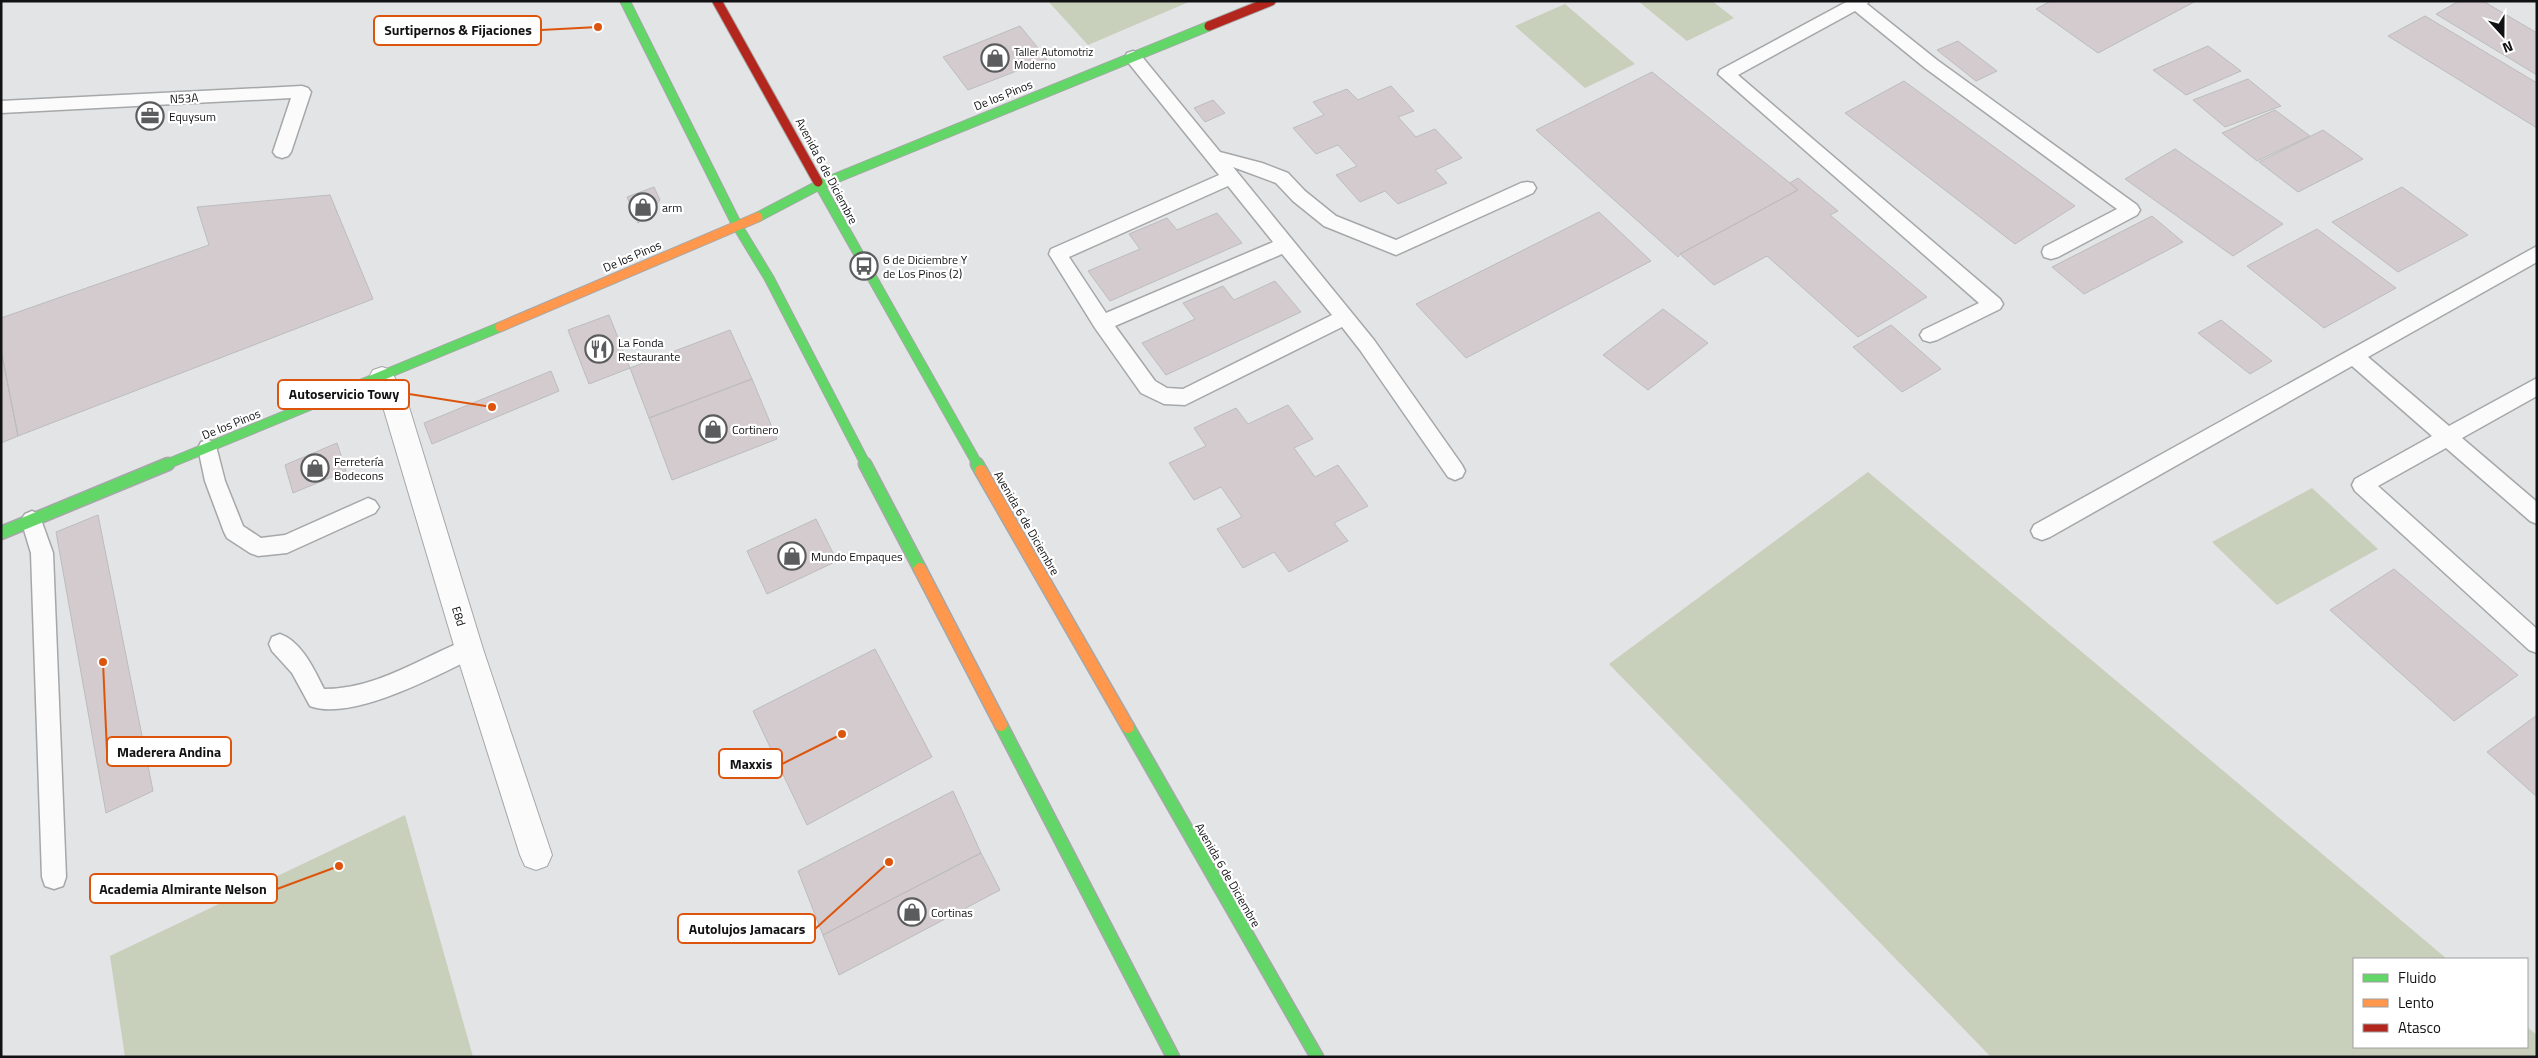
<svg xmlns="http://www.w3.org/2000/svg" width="2538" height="1058" font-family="'Titillium Web',sans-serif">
<rect width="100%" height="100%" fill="#e2e4e6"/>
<path fill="#c8cfbb" d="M1048,1H1191L1088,45Z
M1638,1H1712L1734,18L1687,41Z
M1565,4L1635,64L1585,88L1515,26Z
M1868,472L2447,959H2354V1047H2527V1027L2537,1035V1057H1991L1609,664Z
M2312,488L2378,549L2277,605L2212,542Z
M405,815L473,1057H125L110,956Z"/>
<path fill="#d4cbcf" stroke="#bcbcbd" d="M2051,1H2196L2098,53L2036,9Z
M2459,1H2483L2537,33V75L2436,14Z
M2425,16L2537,83V128L2388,36Z
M1020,26L1047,59L968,90L943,57Z
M1958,41L1997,71L1976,81L1937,50Z
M2208,46L2241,71L2186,95L2153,70Z
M1652,72L1790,183L1798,190L1680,254L1678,257L1536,130Z
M2248,79L2281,106L2225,127L2193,100Z
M1904,81L2075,206L2015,244L1845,113Z
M1391,86L1414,111L1398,117L1416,137L1435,129L1462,158L1435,170L1447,183L1398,204L1385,191L1360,202L1336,175L1357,166L1338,145L1316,154L1293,128L1324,115L1313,102L1347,89L1358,100Z
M1213,100L1225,113L1205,122L1194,108Z
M2275,110L2310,136L2257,161L2222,133Z
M2323,130L2363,159L2298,192L2259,162Z
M2175,149L2283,224L2233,256L2125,179Z
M1798,178L1838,211L1830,215L1927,297L1858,337L1767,256L1714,285L1680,254L1798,190L1790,183Z
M654,187L660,200L649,215L638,223L627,197Z
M2402,187L2468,235L2398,272L2332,222Z
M330,195L373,299L18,436L1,350V318L209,245L197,207Z
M1599,212L1651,261L1466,358L1416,304Z
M1217,213L1242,243L1110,301L1088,271L1140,249L1129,234L1167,218L1177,230Z
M2152,216L2183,242L2084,294L2052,267Z
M2317,229L2396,288L2324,328L2247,266Z
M1275,281L1301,312L1166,375L1142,343L1195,319L1183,303L1223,286L1234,300Z
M1663,309L1708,343L1648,390L1603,355Z
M609,315L630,368L589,384L568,330Z
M2221,320L2272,361L2250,374L2198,333Z
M1891,325L1941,369L1902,392L1853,347Z
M730,330L752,379L649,418L630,368Z
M1,350L18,436L1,443Z
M551,371L559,391L432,444L424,423Z
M752,379L777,439L672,480L649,418Z
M1288,405L1313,439L1294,448L1315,477L1338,465L1368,506L1334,523L1348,541L1289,572L1274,552L1243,568L1217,529L1242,517L1221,487L1194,500L1169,463L1206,446L1194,428L1236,408L1248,424Z
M337,443L346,471L293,493L285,465Z
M98,515L153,791L106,813L56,532Z
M816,519L837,561L767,594L747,551Z
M2394,569L2518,675L2454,721L2330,610Z
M875,649L932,757L807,825L753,711Z
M2537,715V797L2487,752Z
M953,791L981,853L823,935L798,871Z
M981,853L1000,890L839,975L823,935Z"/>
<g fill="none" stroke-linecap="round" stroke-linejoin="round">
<g stroke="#a6a7a8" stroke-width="3">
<path id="lane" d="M1848,1H1869L1867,4L1937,60L2137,205L2140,210L2137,215L2058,257L2051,259L2044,257L2042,252L2044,247L2117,209L1925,68L1855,11L1738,75L2000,299L2003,304L2000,309L1937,340L1930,342L1923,340L1920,335L1923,330L1979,303L1718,74L1720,70Z
M1133,51L1139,53L1220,152L1262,163L1288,173L1305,191L1336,216L1396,240L1521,183L1527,182L1533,183L1536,188L1533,193L1396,255L1324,226L1293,201L1276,183L1233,167L1374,340L1462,465L1465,471L1462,477L1455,480L1448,477L1360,350L1342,327L1185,405L1164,404L1141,393L1095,328L1049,254L1051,249L1219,175L1127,61L1125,57L1127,53ZM1228,186L1273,242L1106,313L1069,257ZM1282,254L1332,315L1183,389L1167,388L1155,381L1115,326Z
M302,86L308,88L311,92L291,152L288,156L282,158L276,156L273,152L291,98L1,113V101Z
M2537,246V262L2368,357L2449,426L2537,378V396L2462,438L2537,502V524L2530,521L2446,448L2378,486L2537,629V653L2529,650L2355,491L2352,485L2355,479L2432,436L2352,366L2050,537L2042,540L2034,537L2031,531L2034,525Z
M208,440L215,442L225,481L243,526L261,538L285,535L368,498L375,501L379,507L375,513L287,553L258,556L250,553L227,538L224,532L205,481L198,448L201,442Z
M32,511L39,514L53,553L66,877L63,886L54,889L45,886L42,877L31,553L21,520L25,514Z
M280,634C302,642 314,669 324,689C378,689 421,657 469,639L477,642L480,649L477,656C438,675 352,722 310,706L292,673L272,651L269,644L272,637Z"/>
</g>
<g stroke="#a6a7a8" stroke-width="2">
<path id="street" d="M382,367L391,370L409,407L483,649L552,855L547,866L536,870L525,866L520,855L455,649L383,407L369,377L373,370Z"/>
</g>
<g stroke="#a6a7a8" stroke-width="11">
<path id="fast-far1" d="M625,1L738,227L769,278L866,465
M818,182L978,465
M758,217L819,185L1209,26
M165,465L500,327"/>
</g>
<g stroke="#a6a7a8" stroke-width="15">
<path id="fast" d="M865,464L920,569
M977,464L981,471
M1,533L168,464
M1001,725L1173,1057
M1128,727L1317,1057"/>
</g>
<g stroke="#a6a7a8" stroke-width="11">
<path id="slow-far1" d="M500,327L758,217"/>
</g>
<g stroke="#a6a7a8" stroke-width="15">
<path id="slow" d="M981,471L1128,727
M920,569L1001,725"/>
</g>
<g stroke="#a6a7a8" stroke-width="11">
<path id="jam" d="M717,1L818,182
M1209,26L1271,1"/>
</g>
<use href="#lane" fill="#fbfbfb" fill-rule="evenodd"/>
<use href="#street" fill="#fbfbfb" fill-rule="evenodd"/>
<use href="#fast-far1" stroke="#63d668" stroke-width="9"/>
<use href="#fast" stroke="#63d668" stroke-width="12"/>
<use href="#slow-far1" stroke="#ff974d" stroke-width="9"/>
<use href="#slow" stroke="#ff974d" stroke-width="12"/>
<use href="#jam" stroke="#b3261e" stroke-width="9"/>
</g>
<defs>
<g id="shop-ring" transform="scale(1.4375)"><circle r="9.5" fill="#fff" stroke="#5b5c5e" stroke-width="1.5"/><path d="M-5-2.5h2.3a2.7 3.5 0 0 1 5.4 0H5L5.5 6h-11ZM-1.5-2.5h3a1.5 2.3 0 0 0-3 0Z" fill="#5b5c5e"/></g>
<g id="office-ring" transform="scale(1.4375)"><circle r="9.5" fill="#fff" stroke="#5b5c5e" stroke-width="1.5"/><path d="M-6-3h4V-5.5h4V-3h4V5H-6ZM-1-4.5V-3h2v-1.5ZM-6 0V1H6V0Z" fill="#5b5c5e"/></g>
<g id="bus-ring" transform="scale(1.4375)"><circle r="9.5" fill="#fff" stroke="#5b5c5e" stroke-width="1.5"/><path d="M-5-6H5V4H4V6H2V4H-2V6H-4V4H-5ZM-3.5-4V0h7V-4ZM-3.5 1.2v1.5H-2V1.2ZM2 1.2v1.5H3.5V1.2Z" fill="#5b5c5e"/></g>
<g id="restaurant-ring" transform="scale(1.4375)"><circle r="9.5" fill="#fff" stroke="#5b5c5e" stroke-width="1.5"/><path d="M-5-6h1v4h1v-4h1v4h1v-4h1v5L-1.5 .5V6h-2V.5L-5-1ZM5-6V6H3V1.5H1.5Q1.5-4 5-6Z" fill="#5b5c5e"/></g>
</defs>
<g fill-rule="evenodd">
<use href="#shop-ring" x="995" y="58"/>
<use href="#office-ring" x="150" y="116"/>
<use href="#shop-ring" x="643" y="207"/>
<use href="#bus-ring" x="864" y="266"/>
<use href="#restaurant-ring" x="599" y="349"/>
<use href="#shop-ring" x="713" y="429"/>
<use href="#shop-ring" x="315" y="468"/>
<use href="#shop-ring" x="792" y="556"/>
<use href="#shop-ring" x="912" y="912"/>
</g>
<g text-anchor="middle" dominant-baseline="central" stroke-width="4.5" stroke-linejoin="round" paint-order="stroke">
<g font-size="11" fill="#121214" stroke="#fff" text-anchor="start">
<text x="1014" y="52">Taller Automotriz<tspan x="1014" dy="13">Moderno</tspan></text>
</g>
<g font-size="12" fill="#121214" stroke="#fff">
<text transform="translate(1003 95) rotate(-22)">De los Pinos</text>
<text transform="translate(184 98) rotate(-3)">N53A</text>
<text transform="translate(827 171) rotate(62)">Avenida 6 de Diciembre</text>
<text transform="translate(632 256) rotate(-23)">De los Pinos</text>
<text transform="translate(231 424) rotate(-22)">De los Pinos</text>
<text transform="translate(1027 523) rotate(60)">Avenida 6 de Diciembre</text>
<text transform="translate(459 616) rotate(73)">E8d</text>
<text transform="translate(1228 875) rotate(60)">Avenida 6 de Diciembre</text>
</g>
<g font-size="12" fill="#121214" stroke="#fff" text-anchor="start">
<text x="169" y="116">Equysum</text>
<text x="662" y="207">arm</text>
<text x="883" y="259">6 de Diciembre Y<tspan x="883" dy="14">de Los Pinos (2)</tspan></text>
<text x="618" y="342">La Fonda<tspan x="618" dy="14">Restaurante</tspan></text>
<text x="732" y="429">Cortinero</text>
<text x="334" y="461">Ferretería<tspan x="334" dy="14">Bodecons</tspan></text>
<text x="811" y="556">Mundo Empaques</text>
<text x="931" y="912">Cortinas</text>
</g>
</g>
<path fill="none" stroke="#dd550c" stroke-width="2" d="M598 27L541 30M492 407L409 394M103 662L107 752M842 734L782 764M339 866L277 889M889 862L815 929"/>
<g fill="#dd550c" stroke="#fff" stroke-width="2">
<circle cx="598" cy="27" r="5"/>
<circle cx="492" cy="407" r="5"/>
<circle cx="103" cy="662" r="5"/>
<circle cx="842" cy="734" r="5"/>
<circle cx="339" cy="866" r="5"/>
<circle cx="889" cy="862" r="5"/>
</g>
<g fill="#fff" stroke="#dd550c" stroke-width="2">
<rect x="374" y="16" width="167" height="29" rx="5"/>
<rect x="278" y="380" width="131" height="29" rx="5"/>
<rect x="107" y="737" width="124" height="29" rx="5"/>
<rect x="719" y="749" width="63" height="29" rx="5"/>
<rect x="90" y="874" width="187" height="29" rx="5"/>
<rect x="678" y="914" width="137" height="29" rx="5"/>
</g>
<g font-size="14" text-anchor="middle" font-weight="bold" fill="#121214">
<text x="458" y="35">Surtipernos &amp; Fijaciones</text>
<text x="344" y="399">Autoservicio Towy</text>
<text x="169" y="757">Maderera Andina</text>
<text x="751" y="769">Maxxis</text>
<text x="183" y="894">Academia Almirante Nelson</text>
<text x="747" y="934">Autolujos Jamacars</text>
</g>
<rect width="2538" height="1058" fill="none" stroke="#121214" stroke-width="5"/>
<rect x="2353" y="958" width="175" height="90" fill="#ffffff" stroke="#a0a0a1"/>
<rect x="2363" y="974" width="25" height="8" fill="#63d668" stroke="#a0a0a1"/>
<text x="2398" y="983" font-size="15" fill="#121214">Fluido</text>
<rect x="2363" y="999" width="25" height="8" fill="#ff974d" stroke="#a0a0a1"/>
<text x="2398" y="1008" font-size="15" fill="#121214">Lento</text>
<rect x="2363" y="1024" width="25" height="8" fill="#b3261e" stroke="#a0a0a1"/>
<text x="2398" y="1033" font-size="15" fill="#121214">Atasco</text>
<g transform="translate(2503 35) rotate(159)" stroke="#ffffff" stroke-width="4" paint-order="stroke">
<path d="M0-4L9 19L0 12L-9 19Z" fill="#121214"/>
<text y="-8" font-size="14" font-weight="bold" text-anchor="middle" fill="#121214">N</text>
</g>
</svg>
